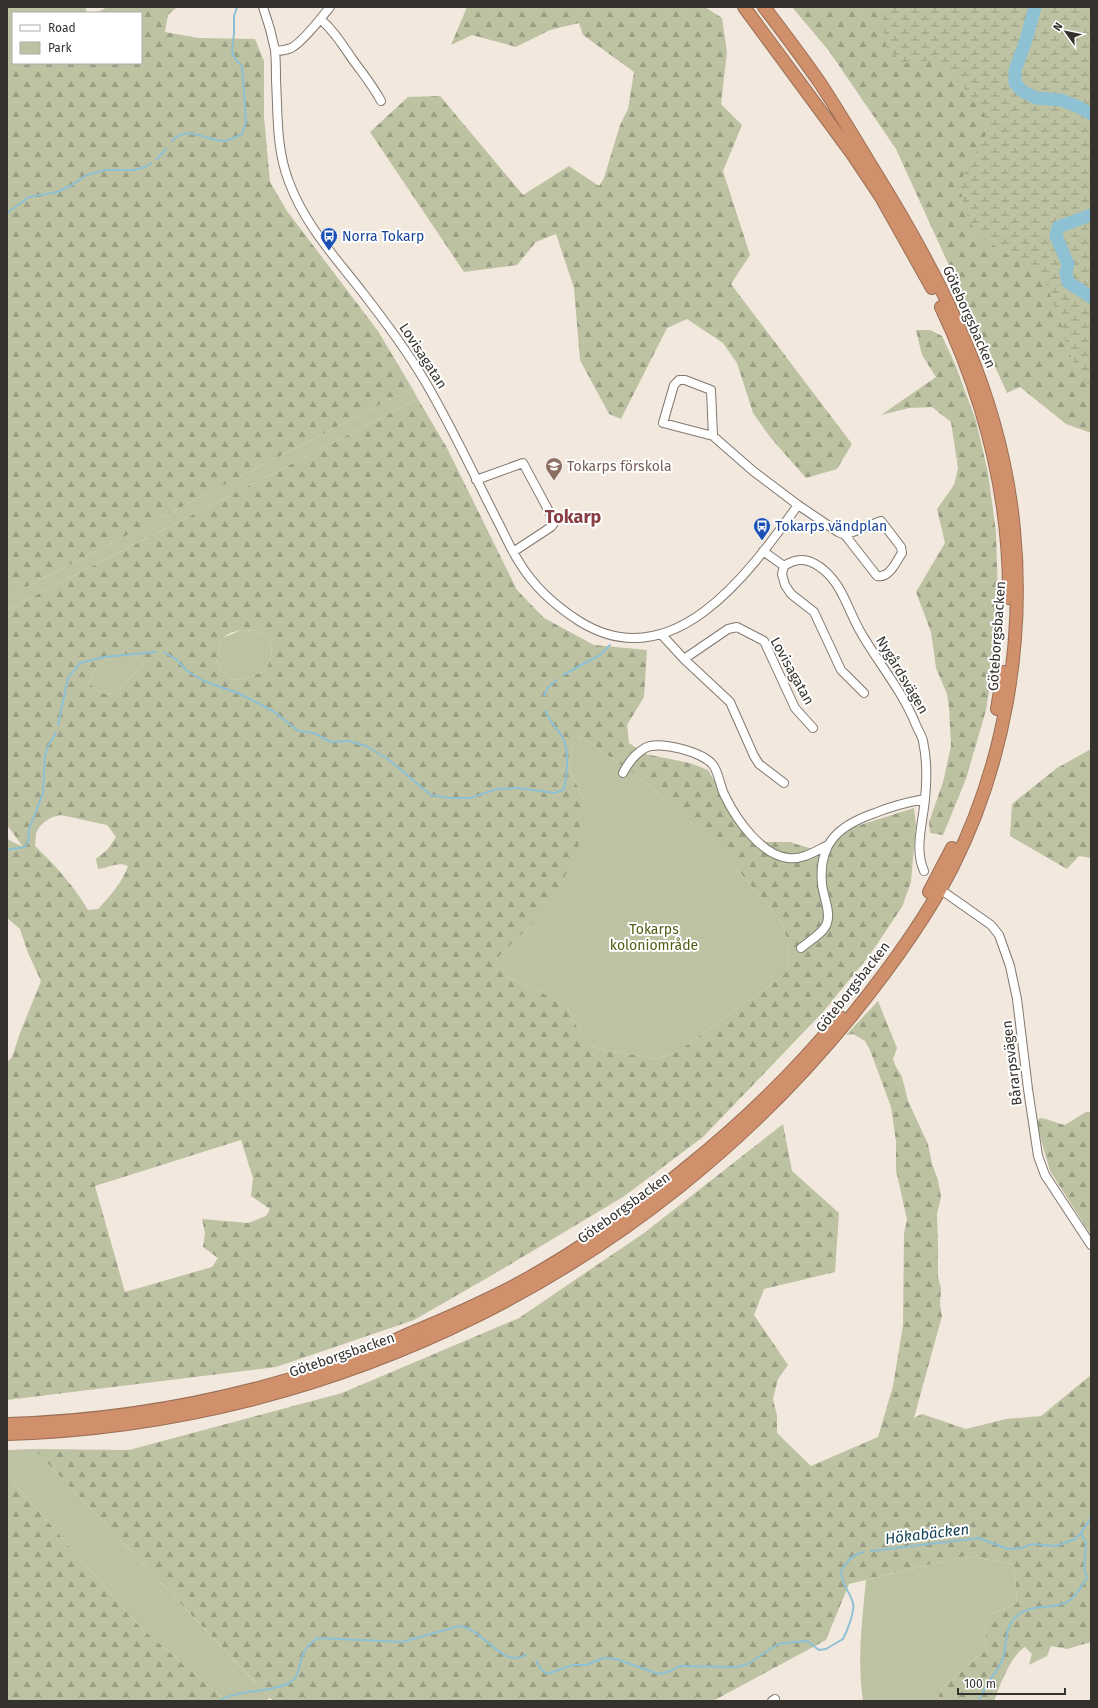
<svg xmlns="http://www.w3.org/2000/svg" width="1098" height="1708" font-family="'Fira Sans',sans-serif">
<defs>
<pattern id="forest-firs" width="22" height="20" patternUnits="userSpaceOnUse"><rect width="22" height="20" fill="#bdc2a2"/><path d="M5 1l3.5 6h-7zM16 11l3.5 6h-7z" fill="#9a9e84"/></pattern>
<pattern id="wetland-marsh" width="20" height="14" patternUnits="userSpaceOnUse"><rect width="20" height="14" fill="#bdc2a2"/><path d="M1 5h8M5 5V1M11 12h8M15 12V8" fill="none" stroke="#9a9e84"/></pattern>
</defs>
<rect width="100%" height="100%" fill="#f3e8dd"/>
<path fill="#bdc2a2" d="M412,388L418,399L7,610V597Z
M241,630L256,631L269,636C274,650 272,656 266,670L251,677L234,680L221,671L216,661L223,638Z
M130,654L139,657L144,665C140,671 137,671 132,675C129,678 127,682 124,685C112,698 99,696 89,682C99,658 105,659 130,654Z
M582,737L646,783L721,850L782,922L789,946L788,969L780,978L677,1052L657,1059L591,1047L577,1027L568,1009L538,990L507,977L496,959L529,927L584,800L569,769L573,746Z
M7,839L23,847L16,851L7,850Z
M34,1449L270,1698L265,1701H226L140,1627L7,1475V1450Z
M965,1556L1014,1564L1017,1603L985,1617L986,1650L942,1687L937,1701H863C857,1661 862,1620 866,1580Z"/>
<path fill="url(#forest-firs)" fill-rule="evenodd" d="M7,7H85L87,13H13V63H141V13H95L108,7H177L168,15L165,32L198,38L255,39L264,61V117L270,182L287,211L378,331L412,388L7,597Z
M467,7H705L722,18L727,52L721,104L742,125L723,171L750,255L731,284L852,444L837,469L806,478L770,437L753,413L737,363L723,343L687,319L667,328L621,419L609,414L580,360L574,288L556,234L536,242L517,265L464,272L370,132L408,97L440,96L523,195L569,166L599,186L604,178L620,125L628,109L634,72L583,35L579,23L550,30L516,47L472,35L451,45Z
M792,7H1091V433L1066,424L1020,387L1007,393L896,149L829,51Z
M916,330H930L942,336L955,364L976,421L988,473L996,532L998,597L995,654L986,710L966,779L943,835L930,833L929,822L943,782L951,746L949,708L947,694L936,668L931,632L916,592L945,543L937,509L954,485L958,468L951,422L932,407L909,408L881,415L936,377L922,355Z
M418,399L447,448L517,590L544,618L594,645L647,650L644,697L627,725L629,743L645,754L690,763L708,770L752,842H790L828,854L841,831L914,808L916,825L911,882L902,907L869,956L823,1012L703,1137L623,1197L494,1274L414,1320L276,1367L7,1400V1062L12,1057L20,1033L41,981L28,953L20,929L7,918V850L16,851L23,847L7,825V610ZM241,630L256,631L269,636C274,650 272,656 266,670L251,677L234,680L221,671L216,661L223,638L230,633ZM130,654L139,657L144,665C140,671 137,671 132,675C129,678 127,682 124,685C112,698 99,696 89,682C99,658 105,659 130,654ZM582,737L646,783L721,850L782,922L789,946L788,969L780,978L677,1052L657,1059L591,1047L577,1027L568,1009L538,990L507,977L496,959L529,927L557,894L578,847L584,800L569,769L573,746ZM61,815L107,825L116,837L108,849L96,859L98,869C110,868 116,861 128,866C122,883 110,896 98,909L88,910C74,886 55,865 35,846C36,842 35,837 36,833C40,823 51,816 61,815ZM241,1140L253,1178L251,1196L270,1209L266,1216L248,1223L202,1219L205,1233L203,1247L218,1258L212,1267L125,1292L95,1186Z
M1091,749V858L1079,856L1067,869L1010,836L1012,804L1057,768Z
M878,1001L897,1048L893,1058L895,1065L902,1077L908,1101L928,1144L932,1164L938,1180L941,1197L937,1214L938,1246V1277L941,1288L940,1305L942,1316L914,1418L922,1414L966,1429L1006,1419L1041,1416L1091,1375V1642L1067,1649L1051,1646L1047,1656L1029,1665L1032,1654L1025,1647C1009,1658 1001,1683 994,1701H937L942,1687L986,1650L985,1617L1017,1603L1014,1564L965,1556L849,1584L826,1640L713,1701H273L34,1449L129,1450L342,1393L519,1318L644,1233L783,1124L792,1171L839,1213L835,1272L764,1289L754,1315L788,1365L778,1379L773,1399L777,1416V1433L811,1466L878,1437L893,1386L903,1325L904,1233L907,1220L896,1170V1142L891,1107L870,1050L865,1041L853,1034L846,1035Z
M1086,1112H1091V1235L1050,1171L1036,1122L1040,1118C1049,1119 1056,1123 1065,1125Z
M7,1475L140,1627L226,1701H7Z"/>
<path fill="url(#wetland-marsh)" d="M885,7H1091V387L1082,377L1067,349L1063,330L1044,278L979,236L969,221L960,189L962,178L989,129L983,110L946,68L934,59L912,64L901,62L886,47L882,24Z"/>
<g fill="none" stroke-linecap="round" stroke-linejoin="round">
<path stroke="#8ec1d4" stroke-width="2" d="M172,141C187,124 207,141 224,141C230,141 237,136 242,134L246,122L242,66L236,60L232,52L234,33V16L237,7
M157,159L166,149
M7,213L29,197L57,192L70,186L87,175L106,170H134L145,167L151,163
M164,652L177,660L187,671L204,681L240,694L273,711L298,731L314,733L331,742L349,741L366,746L388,759L431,795L451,798H470L497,789L517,788L555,793L564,789C567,774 570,753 563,738C558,729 549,722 546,711
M563,675L600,655L610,645
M544,696L548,687L557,680
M58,725L68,678L80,663L104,657L156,652
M7,850L25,847L28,842L29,829L43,793L45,756L48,746L56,733
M871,1551L979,1538L1008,1549L1022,1548L1032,1544L1056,1546L1075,1539L1081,1533L1091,1518
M536,1661L542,1670L547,1674L573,1665H587L603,1658L616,1659L659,1674L671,1671L679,1666L736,1667L748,1664L778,1644L794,1642L807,1641L819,1650L826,1649L843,1639C847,1631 855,1612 853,1603C850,1591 842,1587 841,1571C847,1562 852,1554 864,1552
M219,1701C241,1688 269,1694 291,1682C300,1676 299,1663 303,1654C306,1647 311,1643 317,1638L402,1642L459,1626C485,1629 501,1669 526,1655
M979,1701C985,1684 995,1675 1002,1661C1008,1646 1003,1626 1018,1615C1033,1603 1057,1610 1070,1600C1077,1595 1082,1585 1087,1578L1084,1569L1086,1543L1081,1533"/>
<path stroke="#8ec1d4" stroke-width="13" d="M1035,7L1026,40L1015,70V83L1022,91L1036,98L1061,100L1079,107L1091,114
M1091,215L1058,227L1056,236L1068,264L1066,273L1068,282L1091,297"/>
<g stroke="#82786f" stroke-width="10">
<path id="minor" d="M263,7C268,21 272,35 275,50C276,60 276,70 276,80C278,114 276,149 289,182C305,225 335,257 363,293C384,320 405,348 423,378C450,423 472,471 496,518C504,533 510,548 519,562C534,587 554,605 579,621C673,680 749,573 798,505L838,532L845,535L877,576C889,579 896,562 902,553L901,547L881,521L845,535
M320,19C334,30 343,46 353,60C363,74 373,86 381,101
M275,51C280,51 286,50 291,48C302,43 322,17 330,7
M713,436L711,390L685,380H679L674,385L663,423L713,436L753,471L798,505
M476,480L523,463L552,517L554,523L551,527L513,552
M763,551L784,566C799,556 811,559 825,571C843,587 848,610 860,631C878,663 902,690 916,725C918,730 922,736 923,741C927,760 927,780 925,799C923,822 914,849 924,871
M784,566L782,574L785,585L791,594L814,612L841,670L864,693
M661,634L684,659L730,702L754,756L759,764L784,783
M684,659L728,629L737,627L764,641L795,708L813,728
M623,773C628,763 635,754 645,748C659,740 703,752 713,765C719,773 720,787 725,796C736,819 761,855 788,858C802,860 816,851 828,845
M944,892L991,925L999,935L1010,966L1017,999L1028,1089L1038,1156L1045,1175L1091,1245
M801,948C809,941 824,933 827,923C831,911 823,896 822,884C818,842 840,825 875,813C892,806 908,802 925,799
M772,1701L775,1699"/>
</g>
<g stroke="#9a6f56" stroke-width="14">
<path id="highway" d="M744,7L853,155L881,197L932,288
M941,307C984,398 1010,496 1009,598
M997,709L1003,672
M929,892L952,848
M7,1424C121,1421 233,1400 341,1363C365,1355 388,1343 411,1333C445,1319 479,1304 512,1287C574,1254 632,1213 686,1168C742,1123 794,1073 840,1017
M7,1434C337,1424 646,1270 853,1014C890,968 926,919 953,866C1004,764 1025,644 1014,530C1002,398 944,283 875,172C857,142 839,112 820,83C802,57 783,32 764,7"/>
</g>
<use href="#minor" stroke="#fff" stroke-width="8"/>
<use href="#highway" stroke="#d1906c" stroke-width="12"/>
</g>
<defs>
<g id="bus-pin" transform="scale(0.9)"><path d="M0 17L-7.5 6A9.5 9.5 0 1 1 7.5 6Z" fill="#1a4fb4" stroke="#fff"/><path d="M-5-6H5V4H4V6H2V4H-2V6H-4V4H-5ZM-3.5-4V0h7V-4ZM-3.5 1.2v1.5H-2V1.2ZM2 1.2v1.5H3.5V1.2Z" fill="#fff"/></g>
<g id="school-pin" transform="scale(0.9)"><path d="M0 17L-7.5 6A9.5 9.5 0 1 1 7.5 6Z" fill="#8d6e63" stroke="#fff"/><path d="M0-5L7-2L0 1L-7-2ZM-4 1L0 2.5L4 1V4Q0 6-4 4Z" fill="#fff"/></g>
</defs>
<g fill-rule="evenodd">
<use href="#bus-pin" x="329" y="236"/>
<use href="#school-pin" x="554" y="466"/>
<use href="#bus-pin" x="762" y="526"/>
</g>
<g text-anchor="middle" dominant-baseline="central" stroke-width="4" stroke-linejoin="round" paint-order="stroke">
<g font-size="14" fill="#164399" stroke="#fff" text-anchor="start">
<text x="342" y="236">Norra Tokarp</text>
<text x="775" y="526">Tokarps vändplan</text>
</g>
<g font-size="14" fill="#35312d" stroke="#fff">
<text transform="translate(969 317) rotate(66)">Göteborgsbacken</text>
<text transform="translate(423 356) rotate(57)">Lovisagatan</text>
<text transform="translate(997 636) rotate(-86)">Göteborgsbacken</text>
<text transform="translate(792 671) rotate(61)">Lovisagatan</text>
<text transform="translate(902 675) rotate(59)">Nygårdsvägen</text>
<text transform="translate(853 987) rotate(-52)">Göteborgsbacken</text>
<text transform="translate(1012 1063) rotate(-97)">Bårarpsvägen</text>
<text transform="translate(624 1208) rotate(-36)">Göteborgsbacken</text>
<text transform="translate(342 1355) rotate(-19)">Göteborgsbacken</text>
</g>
<g font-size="14" fill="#785e54" stroke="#fff" text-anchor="start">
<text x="567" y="466">Tokarps förskola</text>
</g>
<g font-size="14" fill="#545b15" stroke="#fff">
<text x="654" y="929">Tokarps<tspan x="654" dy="16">koloniområde</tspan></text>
</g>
<g font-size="15" font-style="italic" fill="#144250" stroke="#fff">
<text transform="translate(927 1534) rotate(-7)">Hökabäcken</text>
</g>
<g font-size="18" font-weight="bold" fill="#863d43" stroke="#fff">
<text x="573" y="517">Tokarp</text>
</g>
</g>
<rect width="1098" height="1708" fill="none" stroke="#35312d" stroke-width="16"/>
<rect x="12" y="12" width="130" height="52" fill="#ffffff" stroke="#aeadab"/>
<rect x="20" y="25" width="20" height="6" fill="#ffffff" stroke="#aeadab"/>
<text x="48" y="32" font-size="12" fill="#35312d">Road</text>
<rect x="20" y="42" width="20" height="12" fill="#bdc2a2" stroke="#aeadab"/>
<text x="48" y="52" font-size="12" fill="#35312d">Park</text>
<g transform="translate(1066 32) rotate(303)" stroke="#ffffff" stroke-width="3" paint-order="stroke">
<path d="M0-3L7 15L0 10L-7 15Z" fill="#35312d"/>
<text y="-6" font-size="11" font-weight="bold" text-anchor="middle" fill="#35312d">N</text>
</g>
<path d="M958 1688v6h107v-6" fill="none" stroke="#35312d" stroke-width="2"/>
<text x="964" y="1688" font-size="12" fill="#35312d" stroke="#ffffff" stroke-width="3" paint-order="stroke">100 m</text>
</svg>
